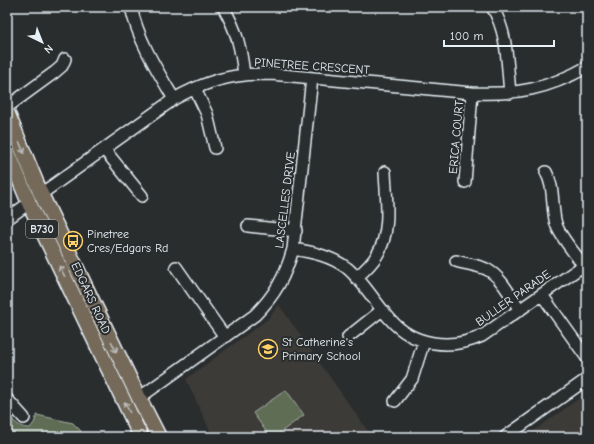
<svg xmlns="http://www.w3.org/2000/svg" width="594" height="444" font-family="'Comic Neue',sans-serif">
<rect width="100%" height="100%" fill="#2a2d2e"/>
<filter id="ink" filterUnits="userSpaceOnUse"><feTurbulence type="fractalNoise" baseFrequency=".025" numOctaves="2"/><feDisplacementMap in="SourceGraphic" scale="8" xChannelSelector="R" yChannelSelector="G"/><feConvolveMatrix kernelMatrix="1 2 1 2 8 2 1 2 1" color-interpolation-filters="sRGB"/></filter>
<g filter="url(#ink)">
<path fill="#3e3b39" d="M279,305L372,437H213L186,379L268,319Z
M587,393V437H525Z"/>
<path fill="#5e6d55" stroke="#a3afa6" d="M286,390L304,415L274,437H270L253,413Z
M37,415L73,423L81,431L77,437H7V425L12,419C18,425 21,428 30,428L34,423Z"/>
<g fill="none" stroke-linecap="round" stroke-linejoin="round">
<g stroke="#e8f1f8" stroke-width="14">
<path id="minor" d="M131,7C138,40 157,70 174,99
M223,7C237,30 241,49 244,75
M492,7C508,32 507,65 510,93
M195,89L207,114L215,148
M7,107L55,72L62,66L65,59
M104,149L142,196
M546,172C555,188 551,206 556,224C560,237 575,253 583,265
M465,182L472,93
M41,194L174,99C195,87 221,77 245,75C254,74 262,74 271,74L472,93C516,95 548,89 587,67
M7,219L29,203
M248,226L296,231
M293,249C312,252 331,256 347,268C364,282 375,303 390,319C413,346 451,350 482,336L587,263
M456,261C466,264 476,265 486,269C501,276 511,297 520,310
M176,267L225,337
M356,278C364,271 372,264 377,255C392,231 386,198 385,172
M542,295L587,358
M348,337L382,310
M139,398L255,315C275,295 285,277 293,249L312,78
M7,399L24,418
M395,401L412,379L424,341
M505,437L587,379"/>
</g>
<g stroke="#e8f1f8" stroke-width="17">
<path id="major" d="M7,112L41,194L139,398L159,437
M7,150L29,203L141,437"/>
</g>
<use href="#minor" stroke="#2a2d2e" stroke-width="11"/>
<use href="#major" stroke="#746a5a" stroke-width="14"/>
</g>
<defs><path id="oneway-shaft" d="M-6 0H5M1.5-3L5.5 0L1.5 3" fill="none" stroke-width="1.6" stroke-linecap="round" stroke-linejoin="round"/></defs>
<g stroke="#babbb9">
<use href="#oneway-shaft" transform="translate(22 148) rotate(67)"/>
<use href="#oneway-shaft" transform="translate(62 271) rotate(-116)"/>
<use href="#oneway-shaft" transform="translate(114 347) rotate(65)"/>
<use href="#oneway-shaft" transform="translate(127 407) rotate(-116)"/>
</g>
</g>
<defs>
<g id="bus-ring" transform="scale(1)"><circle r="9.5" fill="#2a2d2e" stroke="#ffd166" stroke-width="1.5"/><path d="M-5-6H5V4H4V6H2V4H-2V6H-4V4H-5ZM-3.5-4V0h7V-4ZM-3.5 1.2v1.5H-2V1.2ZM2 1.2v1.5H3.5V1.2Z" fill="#ffd166"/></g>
<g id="school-ring" transform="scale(1)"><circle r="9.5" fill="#2a2d2e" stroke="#ffd166" stroke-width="1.5"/><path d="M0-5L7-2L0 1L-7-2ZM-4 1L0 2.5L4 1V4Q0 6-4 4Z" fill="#ffd166"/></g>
</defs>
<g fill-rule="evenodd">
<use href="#bus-ring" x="73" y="241"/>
<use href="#school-ring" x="268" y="349"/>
</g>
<g text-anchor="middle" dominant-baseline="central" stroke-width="4" stroke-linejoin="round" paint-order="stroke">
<rect fill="#2a2d2e" stroke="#afb6bb" stroke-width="1" x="26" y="220" width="32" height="18" rx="3"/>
<g font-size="11" font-weight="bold" fill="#e8f1f8">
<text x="42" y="229">B730</text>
</g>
<g font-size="12" fill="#e8f1f8" stroke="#2a2d2e">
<text transform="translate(312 66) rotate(4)">PINETREE CRESCENT</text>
<text transform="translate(456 137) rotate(-85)">ERICA COURT</text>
<text transform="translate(285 200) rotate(-83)">LASCELLES DRIVE</text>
<text transform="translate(91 298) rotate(65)">EDGARS ROAD</text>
<text transform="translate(513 298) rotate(-35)">BULLER PARADE</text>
</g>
<g font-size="12" fill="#e8f1f8" stroke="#2a2d2e" text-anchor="start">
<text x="87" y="234">Pinetree<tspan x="87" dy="14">Cres/Edgars Rd</tspan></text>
<text x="282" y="342">St Catherine's<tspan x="282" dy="14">Primary School</tspan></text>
</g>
</g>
<rect width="594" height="444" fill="none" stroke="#2a2d2e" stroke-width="24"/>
<rect x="12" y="12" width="570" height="420" fill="none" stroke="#e8f1f8" stroke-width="1.5" filter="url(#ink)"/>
<g transform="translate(42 42) rotate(137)" stroke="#2a2d2e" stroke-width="3" paint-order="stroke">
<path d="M0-3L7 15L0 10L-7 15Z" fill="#e8f1f8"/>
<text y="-6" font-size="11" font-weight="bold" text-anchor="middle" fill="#e8f1f8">N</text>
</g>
<path d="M444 40v6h110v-6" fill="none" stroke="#e8f1f8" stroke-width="2"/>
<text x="450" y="40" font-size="12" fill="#e8f1f8" stroke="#2a2d2e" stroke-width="3" paint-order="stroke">100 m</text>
</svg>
